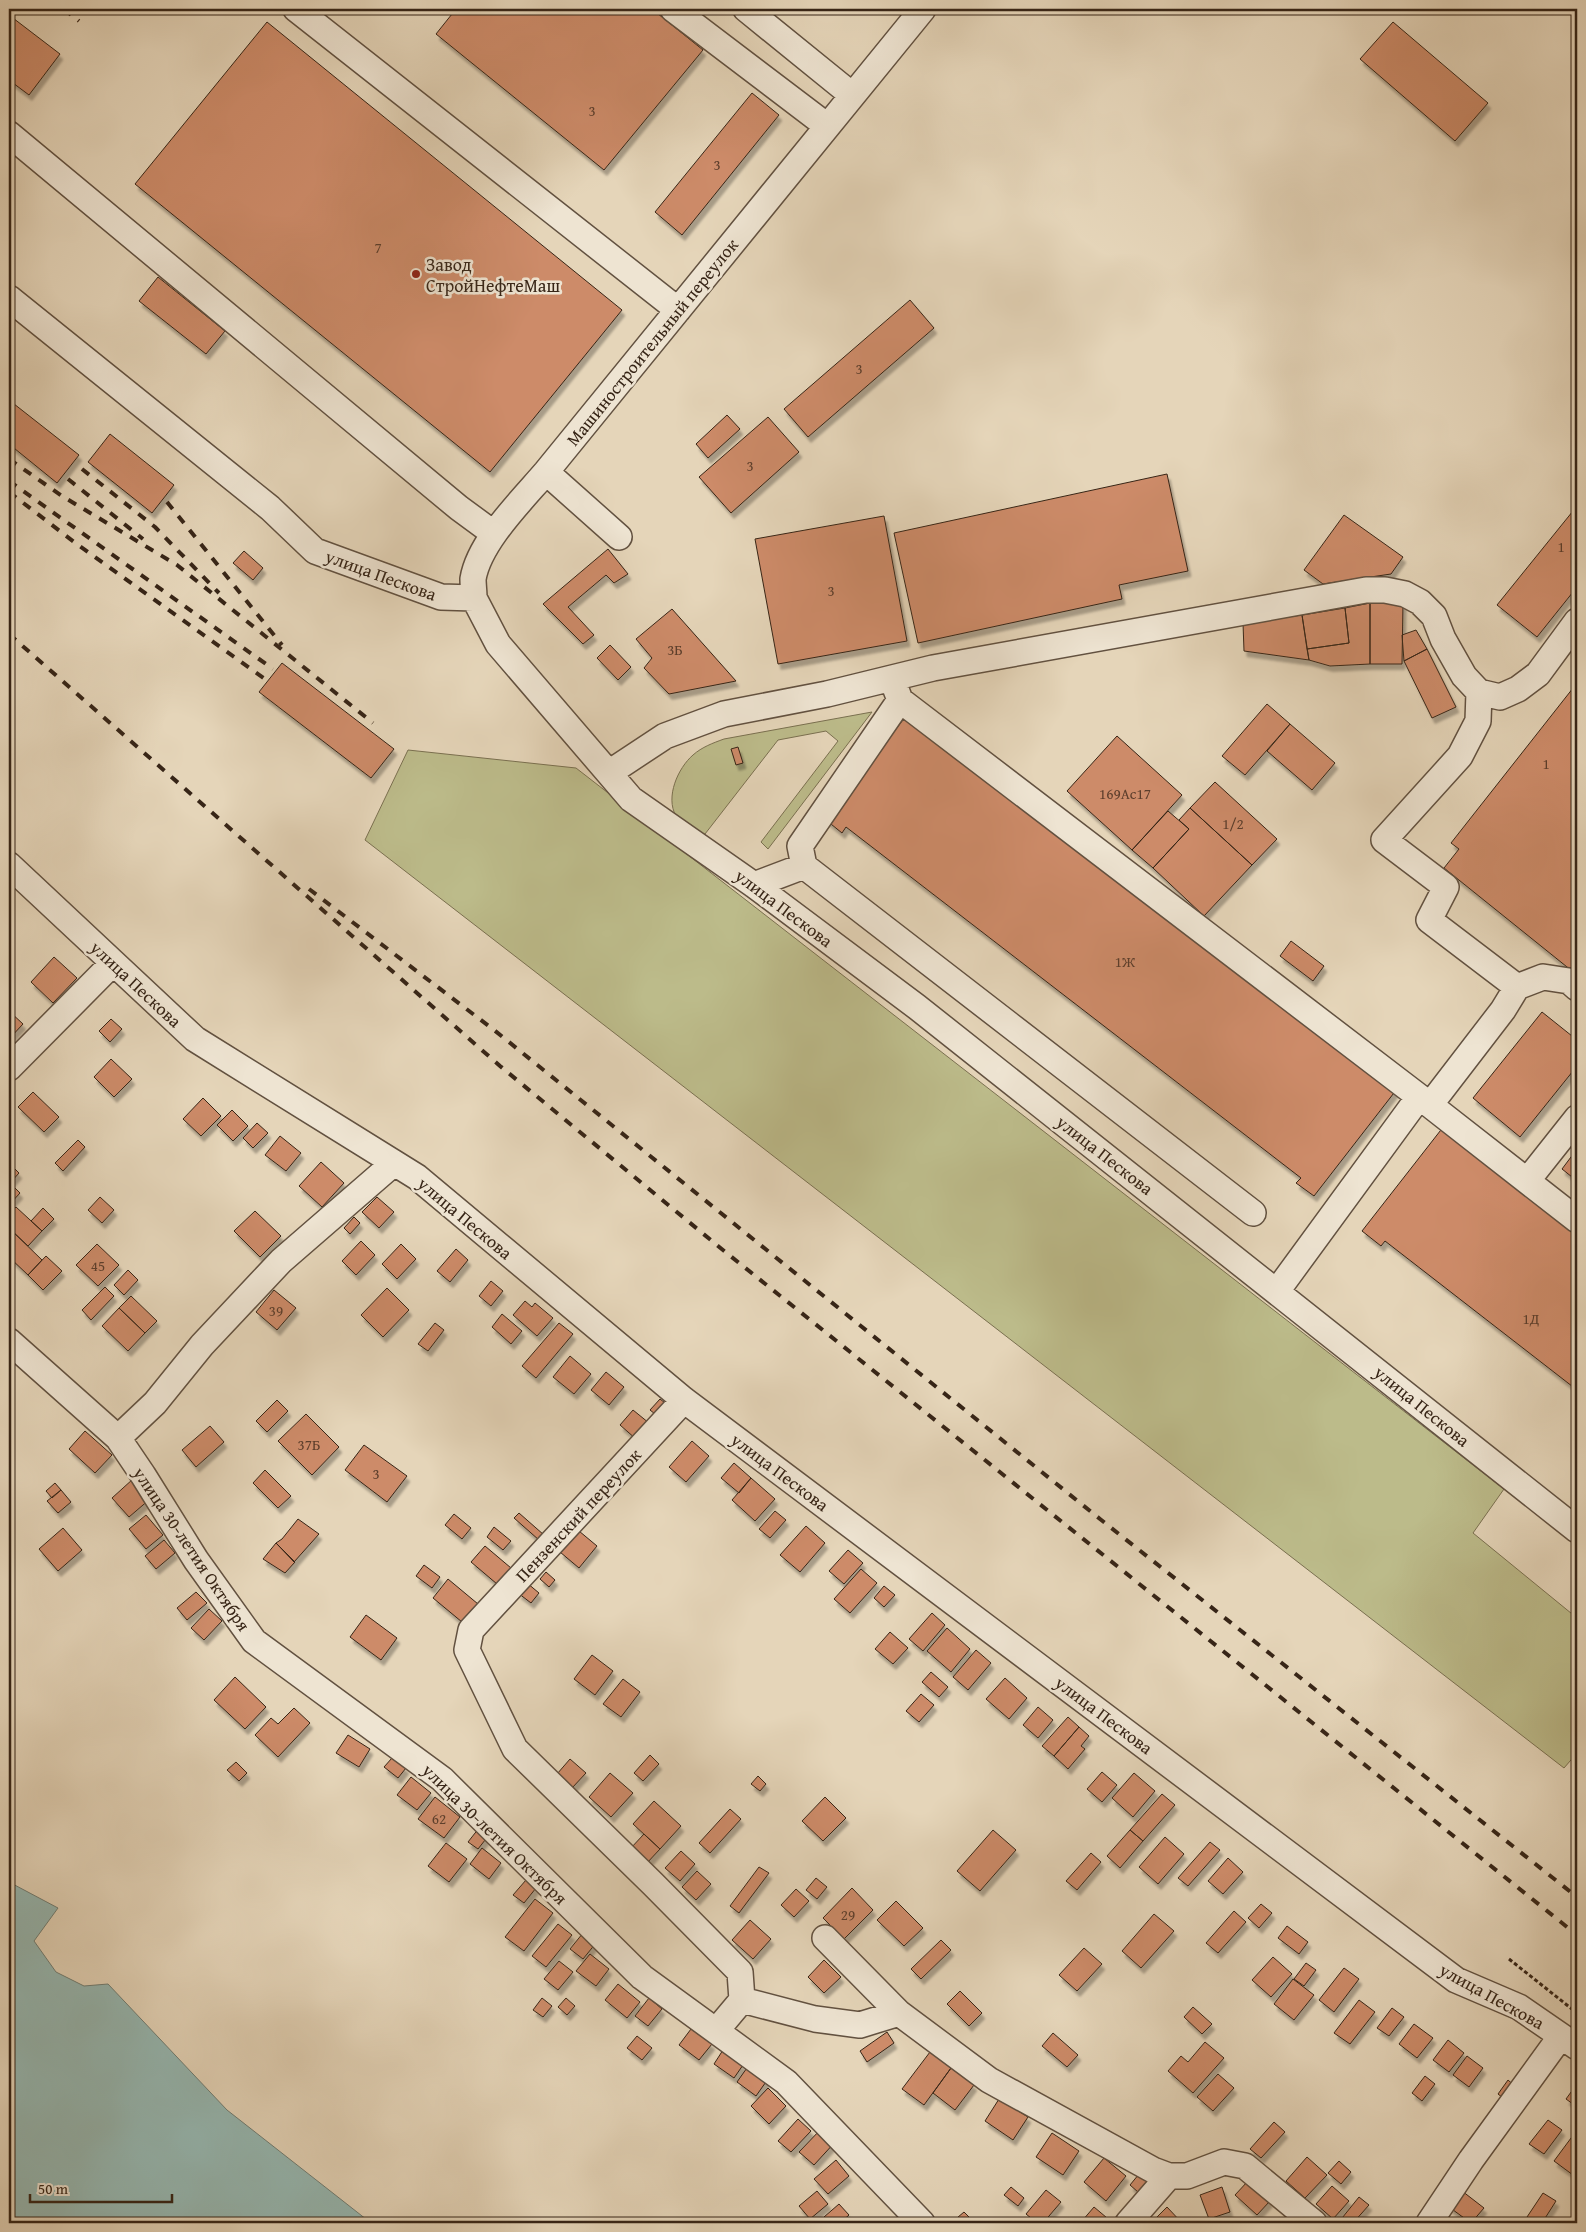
<svg xmlns="http://www.w3.org/2000/svg" width="1586" height="2232" font-family="'Gentium Book Plus',serif">
<defs>
<filter id="shadow"><feDropShadow dx="3" dy="5.5" stdDeviation="1" flood-color="#0004"/></filter>
</defs>
<rect width="100%" height="100%" fill="#e5d5b9"/>
<filter id="stains"><feTurbulence type="fractalNoise" baseFrequency=".004" numOctaves="4"/><feColorMatrix values="0 0 0 0 .2 0 0 0 0 .09 0 0 0 0 .02 0 0 0 .5 -.17"/></filter>
<radialGradient id="worn" r=".72"><stop offset=".6" stop-color="#630" stop-opacity="0"/><stop offset="1" stop-color="#630" stop-opacity=".3"/></radialGradient>
<path fill="#bcbb8a" stroke="#7a7050" d="M872,712L768,849L761,842L838,741L826,731L778,740L705,834L695,836C689,829 680,823 676,816C665,797 678,768 693,755C702,747 713,743 724,739Z
M408,750L576,768L1504,1489L1473,1533L1577,1618V1753L1564,1768L365,840Z"/>
<path fill="#96b8b2" stroke="#707d74" d="M9,1882L58,1908L34,1941L56,1972L84,1986L108,1984L227,2110L371,2223H9Z"/>
<path fill="#cd8b69" stroke="#372517" filter="url(#shadow)" d="M456,9H652L703,50L604,170L436,34Z
M9,15L60,54L29,95L9,80Z
M267,22L622,310L490,472L135,184Z
M1393,22L1488,103L1455,141L1360,59Z
M752,93L779,115L682,235L655,212Z
M158,277L225,331L206,354L139,301Z
M910,300L934,328L808,437L784,409Z
M9,400L79,455L57,483L9,444Z
M727,415L740,429L708,458L696,444Z
M768,417L799,452L731,513L699,477Z
M110,434L174,485L152,513L88,462Z
M1167,474L1188,571L1119,585L1122,599L918,643L894,533Z
M1577,506V587L1537,637L1497,605Z
M1344,515L1403,557L1391,574L1323,584L1304,570Z
M884,516L907,641L778,664L755,539Z
M608,549L628,574L614,583L606,575L568,607L594,635L583,644L543,604Z
M244,551L263,568L253,580L233,563Z
M1370,603V664L1330,666L1309,660L1307,649L1349,643L1345,608Z
M1370,603H1403L1402,664H1370Z
M1345,608L1349,643L1307,649L1302,615Z
M672,609L736,681L669,694L644,668L652,658L636,639Z
M1302,615L1309,660L1244,651L1243,623Z
M1416,630L1427,649L1404,661L1402,635Z
M610,645L631,667L618,680L597,658Z
M1427,649L1456,707L1432,718L1404,661Z
M282,663L394,749L371,778L259,692Z
M1577,683V975L1444,868L1459,849L1451,843Z
M1267,704L1290,724L1245,775L1222,756Z
M909,712L1397,1089L1314,1196L1296,1183L1301,1178L846,827L842,833L826,820Z
M1290,724L1335,763L1312,790L1267,751Z
M1117,736L1182,795L1132,850L1067,791Z
M738,747L743,763L736,765L731,749Z
M1215,782L1277,839L1252,865L1190,808Z
M1190,808L1252,865L1204,916L1153,868L1189,829L1179,820Z
M1168,811L1189,829L1153,868L1132,850Z
M1291,941L1324,966L1313,981L1280,956Z
M54,957L77,978L53,1003L31,982Z
M9,1011L23,1024L9,1039Z
M1542,1012L1577,1040V1066L1520,1137L1473,1098Z
M111,1019L122,1029L110,1042L99,1031Z
M111,1059L132,1079L114,1097L94,1077Z
M33,1092L59,1117L44,1132L18,1107Z
M203,1098L221,1116L201,1136L183,1119Z
M232,1110L248,1126L233,1141L217,1125Z
M257,1123L268,1133L253,1148L243,1138Z
M1444,1126L1577,1228V1390L1385,1241L1381,1246L1362,1231Z
M280,1136L301,1153L286,1171L265,1155Z
M78,1140L85,1147L63,1171L55,1163Z
M1577,1149V1181L1562,1169Z
M321,1162L344,1183L322,1207L299,1186Z
M9,1163L19,1173L10,1183L20,1193L9,1205Z
M100,1197L114,1210L102,1223L88,1210Z
M377,1197L394,1212L379,1228L362,1212Z
M16,1207L42,1231L28,1246L9,1228V1214Z
M43,1208L54,1219L42,1231L31,1221Z
M255,1211L281,1236L260,1257L234,1231Z
M354,1217L360,1223L350,1234L344,1228Z
M9,1228L42,1260L28,1275L9,1257Z
M361,1241L375,1255L356,1275L342,1261Z
M97,1244L119,1265L98,1286L76,1265Z
M401,1244L416,1259L397,1279L382,1264Z
M456,1249L468,1260L450,1282L437,1271Z
M46,1256L62,1271L43,1290L28,1275Z
M128,1270L138,1280L124,1295L114,1285Z
M491,1281L503,1291L491,1306L479,1296Z
M105,1287L114,1296L91,1320L82,1310Z
M387,1288L409,1310L383,1337L361,1315Z
M274,1290L296,1308L277,1330L256,1312Z
M131,1296L157,1321L145,1333L119,1308Z
M525,1301L532,1307L535,1303L553,1318L537,1336L513,1315Z
M119,1308L145,1333L128,1351L102,1326Z
M502,1314L522,1331L511,1344L492,1327Z
M435,1323L444,1330L428,1351L418,1344Z
M559,1323L573,1334L536,1378L522,1366Z
M570,1356L591,1374L574,1394L553,1377Z
M606,1372L624,1387L609,1405L591,1390Z
M660,1399L669,1406L660,1418L650,1410Z
M277,1400L288,1411L267,1432L256,1421Z
M633,1410L649,1423L636,1439L620,1425Z
M306,1414L339,1447L312,1475L278,1441Z
M210,1426L224,1442L196,1467L182,1450Z
M85,1431L112,1455L95,1473L69,1449Z
M692,1441L709,1456L686,1482L669,1467Z
M364,1445L407,1476L387,1502L345,1470Z
M734,1463L751,1478L739,1493L721,1478Z
M265,1470L291,1496L278,1508L253,1483Z
M751,1478L775,1499L755,1521L732,1500Z
M133,1479L150,1499L129,1517L112,1498Z
M55,1483L61,1490L52,1498L46,1491Z
M61,1490L71,1502L58,1513L47,1501Z
M775,1511L786,1520L770,1538L759,1529Z
M519,1513L544,1535L539,1540L514,1518Z
M454,1514L471,1528L462,1539L445,1525Z
M146,1515L163,1535L146,1549L129,1529Z
M298,1519L319,1534L294,1562L276,1543L282,1539Z
M806,1526L825,1543L800,1572L780,1555Z
M494,1527L511,1541L503,1550L487,1537Z
M63,1528L82,1550L58,1571L39,1549Z
M579,1531L597,1546L579,1568L560,1552Z
M164,1540L175,1553L156,1569L145,1556Z
M276,1543L295,1562L285,1573L263,1559Z
M485,1546L511,1568L497,1584L471,1562Z
M848,1550L863,1563L844,1584L829,1571Z
M424,1565L440,1577L432,1588L416,1576Z
M861,1569L877,1583L850,1613L834,1599Z
M546,1572L555,1580L549,1587L540,1579Z
M448,1579L478,1604L462,1622L433,1598Z
M527,1583L539,1593L531,1603L518,1593Z
M884,1586L895,1595L884,1607L874,1598Z
M196,1592L207,1603L187,1620L177,1608Z
M209,1609L222,1621L204,1640L191,1628Z
M932,1613L945,1625L923,1651L909,1639Z
M366,1615L397,1638L381,1660L350,1637Z
M947,1628L970,1649L951,1672L927,1651Z
M890,1632L908,1648L893,1664L875,1649Z
M976,1650L991,1663L968,1690L953,1677Z
M592,1655L613,1671L595,1695L574,1679Z
M931,1672L948,1687L939,1697L922,1682Z
M235,1677L266,1707L245,1729L214,1700Z
M1005,1678L1027,1698L1009,1719L986,1699Z
M623,1679L640,1692L621,1717L603,1704Z
M921,1694L934,1705L919,1722L906,1711Z
M1038,1707L1053,1720L1038,1738L1023,1725Z
M294,1708L310,1723L278,1757L255,1735L271,1718L278,1724Z
M1068,1717L1079,1727L1054,1756L1042,1746Z
M1079,1727L1089,1736L1081,1746L1085,1749L1068,1769L1054,1756Z
M348,1735L370,1749L359,1767L336,1753Z
M650,1755L659,1764L643,1781L634,1773Z
M392,1758L406,1768L398,1778L384,1767Z
M570,1759L586,1773L572,1788L557,1774Z
M236,1762L247,1773L239,1781L227,1770Z
M1102,1772L1117,1785L1102,1802L1087,1789Z
M610,1773L633,1793L611,1817L589,1797Z
M1134,1773L1155,1791L1133,1817L1112,1798Z
M758,1776L766,1784L760,1791L751,1784Z
M411,1777L431,1793L417,1810L397,1795Z
M1162,1794L1175,1805L1143,1841L1130,1830Z
M435,1797L460,1817L444,1838L418,1819Z
M825,1797L846,1818L823,1841L802,1821Z
M654,1801L681,1826L660,1849L633,1824Z
M730,1809L741,1819L710,1853L699,1843Z
M479,1828L489,1835L478,1849L468,1842Z
M993,1830L1016,1850L980,1891L957,1871Z
M1130,1830L1143,1841L1120,1868L1107,1856Z
M644,1834L660,1849L646,1864L630,1849Z
M1165,1837L1184,1854L1158,1884L1139,1867Z
M1210,1842L1220,1850L1188,1886L1178,1878Z
M446,1843L467,1859L449,1882L428,1866Z
M482,1848L501,1863L489,1879L470,1864Z
M681,1851L695,1864L680,1881L665,1868Z
M1091,1853L1101,1862L1077,1890L1066,1881Z
M1228,1858L1243,1872L1223,1894L1208,1881Z
M759,1867L769,1873L739,1913L730,1906Z
M697,1871L711,1884L696,1900L682,1887Z
M816,1878L827,1887L817,1899L806,1890Z
M526,1880L536,1888L524,1903L513,1895Z
M852,1888L873,1910L844,1939L823,1918Z
M796,1889L809,1901L794,1917L781,1905Z
M535,1899L553,1913L524,1951L505,1937Z
M896,1901L923,1928L904,1946L877,1920Z
M1261,1904L1272,1913L1259,1928L1248,1918Z
M1234,1911L1246,1922L1218,1953L1206,1943Z
M1154,1914L1174,1931L1141,1968L1122,1951Z
M750,1920L771,1939L753,1959L732,1940Z
M558,1924L572,1935L546,1967L532,1956Z
M1287,1926L1308,1942L1299,1954L1278,1938Z
M583,1933L596,1943L583,1959L570,1949Z
M941,1940L951,1950L921,1979L911,1969Z
M1084,1948L1102,1964L1077,1991L1059,1975Z
M590,1954L609,1969L596,1986L576,1971Z
M1273,1957L1292,1974L1271,1997L1252,1980Z
M824,1960L841,1977L824,1993L808,1977Z
M559,1961L573,1972L558,1990L544,1979Z
M1306,1963L1316,1970L1304,1986L1294,1979Z
M1344,1968L1359,1979L1334,2012L1319,2000Z
M1293,1979L1314,1995L1294,2020L1274,2004Z
M618,1984L640,2002L627,2018L605,2000Z
M960,1991L982,2013L969,2026L947,2004Z
M542,1998L552,2006L543,2017L533,2010Z
M566,1998L575,2006L567,2015L558,2007Z
M649,1998L662,2009L648,2026L635,2016Z
M1359,2000L1375,2012L1350,2044L1334,2033Z
M1193,2007L1212,2024L1202,2034L1184,2017Z
M1392,2008L1404,2017L1389,2036L1377,2028Z
M1414,2024L1433,2038L1417,2058L1399,2044Z
M691,2029L712,2044L699,2060L679,2045Z
M887,2032L894,2043L867,2062L860,2051Z
M1053,2033L1078,2055L1067,2067L1042,2046Z
M637,2036L652,2048L642,2060L627,2048Z
M1448,2040L1464,2053L1449,2072L1433,2060Z
M1205,2042L1224,2058L1193,2093L1168,2071L1181,2056L1188,2062Z
M723,2050L743,2065L734,2078L714,2064Z
M930,2052L951,2068L924,2105L902,2089Z
M1467,2056L1483,2068L1469,2087L1453,2075Z
M749,2065L768,2079L756,2096L737,2082Z
M951,2068L974,2085L955,2110L933,2093Z
M1218,2074L1234,2088L1213,2111L1197,2097Z
M1425,2076L1435,2084L1422,2101L1412,2093Z
M1508,2080L1517,2088L1507,2101L1498,2094Z
M768,2088L786,2106L769,2124L751,2106Z
M1574,2088L1577,2090V2107L1566,2099Z
M999,2099L1028,2117L1013,2140L985,2121Z
M798,2119L811,2131L791,2152L778,2141Z
M1548,2120L1562,2130L1544,2154L1529,2144Z
M1274,2122L1285,2132L1261,2158L1250,2149Z
M822,2128L836,2141L814,2165L799,2152Z
M1577,2130V2169L1573,2175L1554,2161Z
M1052,2133L1079,2151L1063,2175L1036,2157Z
M1307,2157L1327,2175L1305,2198L1286,2181Z
M1104,2158L1126,2176L1106,2201L1084,2182Z
M836,2160L849,2176L828,2194L814,2179Z
M1339,2161L1351,2172L1341,2184L1328,2173Z
M1139,2174L1147,2181L1138,2192L1130,2185Z
M1248,2181L1270,2201L1257,2215L1235,2195Z
M1332,2186L1349,2201L1333,2219L1316,2204Z
M1011,2187L1024,2198L1018,2206L1004,2195Z
M1222,2187L1230,2212L1209,2219L1200,2195Z
M1046,2190L1061,2202L1043,2223H1037L1026,2214Z
M817,2191L828,2204L810,2219L799,2206Z
M1462,2191L1484,2208L1471,2223L1449,2207Z
M1543,2193L1556,2201L1542,2223H1537L1527,2217Z
M1359,2197L1369,2205L1353,2223H1338Z
M839,2204L849,2215L840,2223H829L824,2217Z
M1094,2207L1113,2223H1084L1082,2221Z
M1167,2207L1182,2223H1163L1157,2217Z
M964,2212L975,2223H951Z"/>
<g fill="none" stroke-linecap="round" stroke-linejoin="round">
<g stroke="#625140" stroke-width="28">
<path id="minor" d="M296,9L678,310
M673,9L827,126
M746,9L852,95
M9,134L459,508L493,533
M9,298L270,508L315,551L441,597L474,598L498,644L631,799L754,885L917,1007L1577,1530
M546,472L619,537
M474,598C474,592 473,585 473,579C479,542 522,500 546,472L923,9
M892,679L900,700L1430,1105L1577,1220
M1479,692L1478,721L1460,756L1384,840L1446,887L1429,920L1517,987
M609,773L665,736L724,714L827,694L933,668L1366,590H1385L1405,594L1420,602L1434,616L1443,639L1464,676L1479,692L1500,697L1518,689L1538,674L1577,621
M9,865L195,1039L417,1177L684,1400L1456,1980L1519,2007L1577,2047
M804,866L800,846L900,700
M754,885L804,866L1253,1213
M9,1068L113,963
M1430,1105L1503,1010L1517,987L1543,977L1569,981L1577,988
M1527,1181L1577,1118
M1277,1291L1419,1097
M9,1341L118,1438L143,1475L196,1560L254,1641L442,1779L642,1977L786,2082L922,2223
M684,1400L471,1630L467,1650L515,1749L653,1884L740,1972L742,2000L716,2031
M118,1438L155,1403L202,1345L281,1261L394,1163
M825,1938L899,2013L989,2080L1153,2170L1169,2176H1187L1224,2162L1245,2166L1314,2223
M742,2000L815,2019L860,2025L899,2013
M1128,2223L1169,2176
M1429,2223L1471,2160L1561,2036"/>
</g>
<path stroke="#372517" stroke-width="3" stroke-dasharray="4 2.5" stroke-linecap="butt" d="M1509,1959L1577,2013"/>
<use href="#minor" stroke="#eee4d2" stroke-width="25"/>
<path stroke="#372517" stroke-width="4" stroke-dasharray="9 9" stroke-linecap="butt" d="M64,9L79,21
M9,459L62,496L177,565L373,723
M82,469L155,527L219,593
M68,479L143,539
M9,481L273,669
M9,492L78,545L265,679
M167,502L282,645
M9,634L500,1066L718,1246L1577,1935
M309,889L494,1030L1100,1519L1577,1897"/>
</g>
<circle fill="#8f2418" stroke="#eee4d2" stroke-width="2" cx="416" cy="274" r="5"/>
<g text-anchor="middle" dominant-baseline="central" stroke-width="5" stroke-linejoin="round" paint-order="stroke">
<g font-size="15" fill="#5c3e2c">
<text x="592" y="110">3</text>
<text x="717" y="164">3</text>
<text x="378" y="247">7</text>
<text x="859" y="368">3</text>
<text x="750" y="465">3</text>
<text x="1561" y="546">1</text>
<text x="831" y="590">3</text>
<text x="675" y="649">3Б</text>
<text x="1546" y="763">1</text>
<text x="1125" y="793">169Ас17</text>
<text x="1233" y="823">1/2</text>
<text x="1125" y="961">1Ж</text>
<text x="98" y="1265">45</text>
<text x="276" y="1310">39</text>
<text x="1531" y="1318">1Д</text>
<text x="309" y="1444">37Б</text>
<text x="376" y="1473">3</text>
<text x="439" y="1818">62</text>
<text x="848" y="1914">29</text>
</g>
<g font-size="18" fill="#372517" stroke="#eee4d2" text-anchor="start">
<text x="426" y="264">Завод<tspan x="426" dy="21">СтройНефтеМаш</tspan></text>
</g>
<g font-size="18" fill="#372517" stroke="#eee4d2">
<text transform="translate(652 342) rotate(-51)">Машиностроительный переулок</text>
<text transform="translate(381 575) rotate(20)">улица Пескова</text>
<text transform="translate(784 908) rotate(37)">улица Пескова</text>
<text transform="translate(136 984) rotate(43)">улица Пескова</text>
<text transform="translate(1105 1155) rotate(38)">улица Пескова</text>
<text transform="translate(465 1218) rotate(40)">улица Пескова</text>
<text transform="translate(1422 1406) rotate(39)">улица Пескова</text>
<text transform="translate(780 1472) rotate(37)">улица Пескова</text>
<text transform="translate(578 1515) rotate(-47)">Пензенский переулок</text>
<text transform="translate(192 1549) rotate(56)">улица 30-летия Октября</text>
<text transform="translate(1104 1715) rotate(37)">улица Пескова</text>
<text transform="translate(495 1834) rotate(44)">улица 30-летия Октября</text>
<text transform="translate(1492 1996) rotate(29)">улица Пескова</text>
</g>
</g>
<rect width="1586" height="2232" fill="none" stroke="#e5d5b9" stroke-width="30"/>
<rect x="10" y="10" width="1566" height="2212" fill="none" stroke="#372517" stroke-width="2.5"/>
<rect x="15" y="15" width="1556" height="2202" fill="none" stroke="#372517"/>
<path d="M30 2194v8h142v-8" fill="none" stroke="#372517" stroke-width="2.5"/>
<text x="38" y="2194" font-size="15" fill="#372517" stroke="#eee4d2" stroke-width="4" paint-order="stroke">50 m</text>
<rect width="100%" height="100%" filter="url(#stains)"/>
<rect width="100%" height="100%" fill="url(#worn)"/>
</svg>
